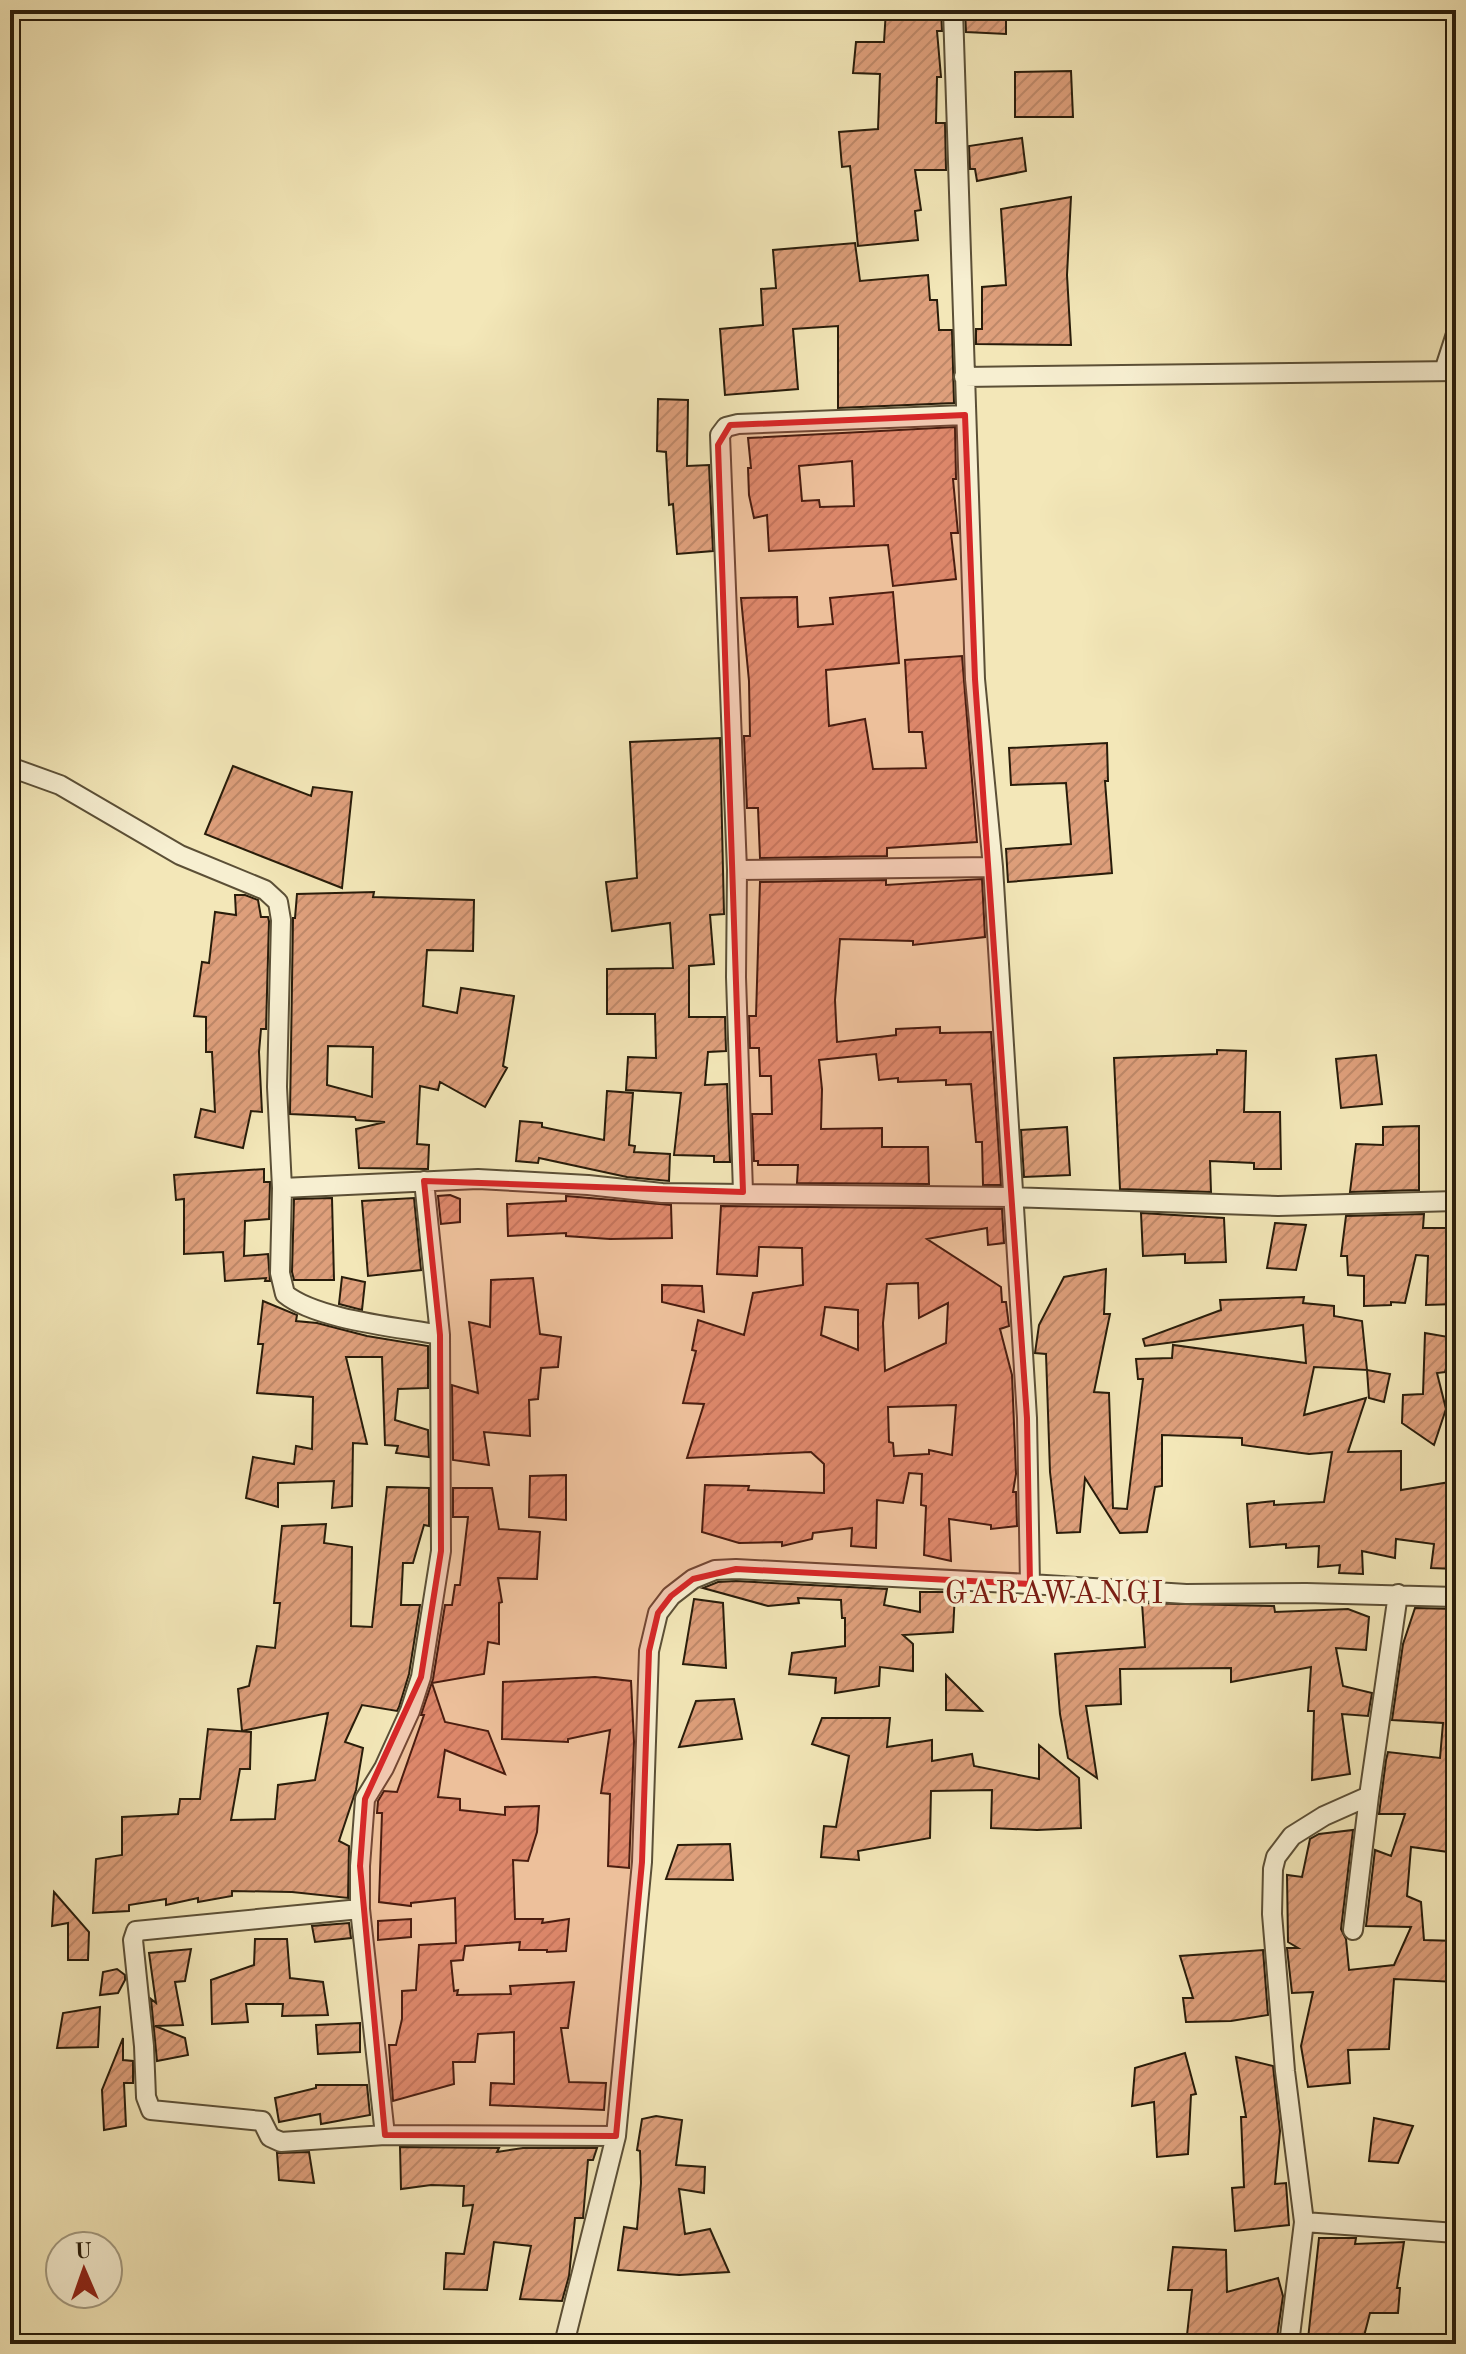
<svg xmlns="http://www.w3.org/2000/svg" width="1466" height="2354" font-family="'Old Standard TT',serif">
<defs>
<pattern id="building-hatch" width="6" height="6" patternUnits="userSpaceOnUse" patternTransform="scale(2)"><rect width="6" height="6" fill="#de9f7b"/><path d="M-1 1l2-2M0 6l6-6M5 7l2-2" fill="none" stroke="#be8869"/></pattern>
</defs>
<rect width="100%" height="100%" fill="#f3e7b8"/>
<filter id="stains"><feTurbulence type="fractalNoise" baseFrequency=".0025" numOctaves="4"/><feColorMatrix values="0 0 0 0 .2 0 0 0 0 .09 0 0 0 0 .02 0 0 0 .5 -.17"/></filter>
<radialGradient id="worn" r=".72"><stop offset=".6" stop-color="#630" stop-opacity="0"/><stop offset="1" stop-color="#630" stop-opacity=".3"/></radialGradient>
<path fill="url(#building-hatch)" stroke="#281c0a" stroke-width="2" fill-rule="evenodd" d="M886,10H941L942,31H937L941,77H937L936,123H945L946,170H915L921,210L915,211L918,240L858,246L850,166L842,167L839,132L878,129L880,74L853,73L856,42H884Z
M965,10H1006V34L966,32Z
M1071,71L1073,117H1015V72Z
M1022,138L1026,171L977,181L975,169H970L969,146Z
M1071,197L1067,275L1071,345L976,344V329H982V287L1006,285L1001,209Z
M855,243L860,281L928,275L930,300H937L939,330H952L954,403L838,408V326L793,329L798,389L725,395L720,329L763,325L761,289L776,288L773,250Z
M658,399L688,400L687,466L709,465L713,551L677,554L673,504L669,505L666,452L657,451Z
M955,427L956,479H953L958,533H951L956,579L893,586L888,545L769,551L767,515L754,518L749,495L748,468H751L748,438ZM852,461L854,506L820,507L819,500L802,501L799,466Z
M893,592L899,663L826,670L829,726L865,719L873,769L926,768L922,732H909L905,660L962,656L977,842L887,848V856L760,858L758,808H747L744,736H750L749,681L741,598L797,597L798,627L833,624L830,598Z
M720,738L724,914L710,915L714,964L689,966V1017H725L726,1051L708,1052L705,1085L727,1084L730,1162H714V1156L674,1155L681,1093L626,1090L628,1057L656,1058L655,1014H607V969L673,968L670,923L612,931L606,882L637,878L630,742Z
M1107,743L1108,781H1105L1112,873L1008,882L1006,849L1071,844L1066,783L1011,785L1009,748Z
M233,766L311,796L313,787L352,792L342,888L205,834Z
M982,879L985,937L913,945V941L840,939L835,1000L837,1042L896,1035V1029L940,1027V1033L991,1032L1001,1185H983L982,1142H976L971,1084L946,1085V1080L898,1082V1078L879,1080L876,1054L819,1060L822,1089L821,1129L882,1128V1147H928L929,1184L797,1183L798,1165H758V1161H754L752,1114H772L771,1076H760L759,1048H750L749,1016H756L760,882L886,880V885Z
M374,892L373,897L474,900L473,951L427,950L423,1006L457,1013L461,988L514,996L503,1066L507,1068L485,1107L440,1082L438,1090L420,1086L417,1144L429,1145L428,1169L359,1168L356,1129L385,1122L356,1120L355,1117L290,1114L293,918H295L297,894ZM328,1046L373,1047L372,1097L327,1085Z
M235,895H245L258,900L261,917H268L269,921L266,1029H261L259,1052L262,1112L251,1111L243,1148L195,1137L201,1109L215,1112L212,1052H206V1017L194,1016L202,962L209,963L215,912L236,915Z
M1217,1050L1246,1051L1244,1112H1280L1281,1169H1254V1163L1210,1161L1211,1192L1120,1189L1114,1058L1217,1054Z
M1376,1055L1382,1104L1341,1108L1336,1059Z
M607,1091L633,1093L629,1145L635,1146L634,1152L670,1154L669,1181L627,1177L539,1158L538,1163L516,1161L520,1121L542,1123V1127L604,1140Z
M1419,1126V1190L1350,1192L1356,1144L1383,1145V1127Z
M1067,1127L1070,1175L1024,1177L1021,1130Z
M264,1169V1182H270L269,1219L245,1221L244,1256L268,1254L270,1281H265L266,1278L225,1281L223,1252L184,1254V1199L176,1200L174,1175Z
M450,1195L460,1199V1222L441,1224L438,1196Z
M566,1196L671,1205L672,1238L610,1239L566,1236V1233L508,1236L507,1204L566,1201Z
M332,1198L334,1280H294L292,1272L294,1199Z
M414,1198L421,1270L368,1276L362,1201Z
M721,1206L1002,1209L1004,1243L988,1245L987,1228L927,1239L1001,1287L1002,1302H1006L1009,1326L1000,1329L1012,1375L1016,1474L1013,1492H1016L1017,1526L991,1529V1525L949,1519L951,1561L924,1555L926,1506L921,1505L922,1474L909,1473L903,1503L877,1500L876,1548L851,1546L852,1528L813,1533L812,1539L782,1546V1542L739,1543L702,1532L705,1485L749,1486L748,1490L824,1493V1464L811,1452L687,1458L704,1404L683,1403L696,1351L692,1350L698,1320L744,1335L753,1293L803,1285L802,1248L759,1247L757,1276L717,1274ZM918,1283L919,1318L948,1303L946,1343L885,1371L883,1323L887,1284ZM825,1307L858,1310V1350L821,1335ZM956,1405L952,1455L929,1450V1454L894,1456L893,1443L889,1442L888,1407Z
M1141,1213L1224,1218L1226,1262L1185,1263V1254L1143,1256Z
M1424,1214L1423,1228H1456V1304L1426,1305L1428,1256L1416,1255L1405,1303L1391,1302V1305L1364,1306V1276L1348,1275L1347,1256H1341L1346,1216Z
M1275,1223L1306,1225L1296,1270L1267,1268Z
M1106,1269L1104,1314H1110L1094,1392L1109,1393L1113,1508L1127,1509L1143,1379H1138L1136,1359L1172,1358L1173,1345L1306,1363L1303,1325L1145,1346L1143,1339L1221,1310L1220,1300L1304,1297L1303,1303L1334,1306V1316L1362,1321L1367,1370L1314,1367L1304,1415L1366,1398L1348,1452L1401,1451V1490L1456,1481V1569L1431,1568L1434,1544L1396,1539L1395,1558L1362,1551L1363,1574L1339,1573L1340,1565L1318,1567L1319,1546L1286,1548V1544L1250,1547L1247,1504L1274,1501V1505L1324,1502L1332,1452L1309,1454L1242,1445V1438L1162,1435V1486L1155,1487L1147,1532L1120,1533L1085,1478L1080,1532L1057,1533L1050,1472L1046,1354L1035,1353L1039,1325L1064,1277Z
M342,1277L365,1282L362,1310L339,1304Z
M533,1278L540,1334L561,1337L558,1367L541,1368L538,1399L529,1400L530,1436L484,1432L489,1465L453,1460L452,1385L478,1393L469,1322L490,1327L491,1280Z
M662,1285L702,1286L704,1312L662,1302Z
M263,1301L297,1315L296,1321L317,1323L367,1336L428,1346V1388L398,1389L395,1420L428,1430L429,1457L396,1453L398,1446L385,1445L382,1357H346L367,1444L353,1443L352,1506L332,1508L334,1481L278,1483V1507L246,1498L253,1457L294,1464L296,1446L312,1449L313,1397L257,1393L263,1344H258Z
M1425,1333L1454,1338L1445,1372L1437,1373L1446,1409L1434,1445L1402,1423L1403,1395L1423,1394Z
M1367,1370L1390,1374L1384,1402L1369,1398Z
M566,1475V1520L529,1517L530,1476Z
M387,1487L429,1488V1526L424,1525L413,1563H403L401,1605H420L409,1674L399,1707L397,1711L362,1705L345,1742L363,1748L356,1790L339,1841L349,1846L348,1898L292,1892L232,1891V1896L198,1902V1898L166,1905V1899L129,1905V1911L93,1913L96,1859L122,1855V1817L178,1814L180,1799H200L208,1729L251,1732L250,1769H240L231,1820L275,1819L278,1785L315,1780L328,1713L242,1731L238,1689L249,1686L257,1646L275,1648L280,1603H274L282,1526L326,1524L324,1543L352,1547L351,1626L372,1627Z
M453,1488H492L499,1529L540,1532L537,1579L498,1578L502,1602L499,1603V1644L488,1642L484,1674L432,1683L445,1722L488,1731L505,1774L445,1750L438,1797L460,1799V1810L505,1815V1807L539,1806L537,1832L528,1861L513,1860L515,1919H543L542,1923L569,1919L566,1951L547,1952V1950H519L520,1942L465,1946L463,1960L451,1961L454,1991L458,1990L457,1995L511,1994L510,1986L574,1982L568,2028H561L569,2082L606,2083L604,2110L490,2105L491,2083L514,2084V2032L478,2034L475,2062H453L454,2084L393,2101L389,2045H396L402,2019V1991L416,1990L419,1945L456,1943L455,1898L411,1903V1906L379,1902L382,1813H377L378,1801L384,1791L397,1792L424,1715H421L433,1679L445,1605H452L455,1585H460L468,1517H453Z
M736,1581L887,1589L884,1605L920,1612V1592H955L953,1632L903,1635L913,1644V1671L880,1667L879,1686L835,1693L836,1678L789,1674L792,1653L845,1646V1618H842L841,1600L798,1598L799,1603L768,1606L703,1588L718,1582Z
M694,1599L723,1603L726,1668L683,1664Z
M1142,1603L1274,1606L1275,1612L1348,1609L1369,1617L1366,1650L1336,1648L1343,1686L1372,1693L1368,1716L1342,1714L1350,1774L1312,1780L1314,1711H1308L1311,1667L1231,1682V1668L1120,1669L1121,1704L1086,1706L1097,1778L1068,1758L1060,1714L1055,1654L1145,1647Z
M1415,1608L1456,1609V1853L1411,1847L1407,1896L1421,1902L1424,1940L1456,1941V1982L1394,1979L1389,2049L1348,2050L1350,2083L1308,2087L1301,2046L1313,1992L1292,1993L1287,1948H1298L1288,1942L1287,1875L1302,1877L1310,1839L1319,1834L1353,1830L1341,1929L1346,1939L1349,1970L1394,1965L1411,1927L1366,1926L1375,1850L1391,1856L1405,1814H1379L1386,1760L1388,1752L1440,1758L1443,1723L1392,1720L1403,1644Z
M946,1675L982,1711L946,1710Z
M595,1677L631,1681L634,1742L629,1868L608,1866L610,1794L601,1793L610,1730L568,1739V1742L502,1739L503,1682Z
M734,1699L742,1739L679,1747L696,1701Z
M822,1718H890L887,1747L932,1740V1761L972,1754L974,1766L1039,1779V1745L1079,1778L1081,1828L1037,1830L991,1828L992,1790L931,1791L930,1838L858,1851L859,1860L821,1857L824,1826L836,1827L849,1756L812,1744Z
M730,1844L733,1880L666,1879L678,1845Z
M54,1892L89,1932L88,1960H68V1923L52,1926Z
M411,1919V1937L378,1940V1921Z
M349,1923L351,1938L315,1942L312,1926Z
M255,1939H287L290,1978L323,1982L328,2015L282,2016L283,2004H246L248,2022L212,2024L211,1980L254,1965Z
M191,1949L185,1981L175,1982L183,2025L155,2026L185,2038L188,2055L157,2061L151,1999L156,2003L149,1953Z
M1263,1950L1268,2015L1231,2021L1186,2022L1183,1998H1193L1180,1956Z
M117,1969L125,1975V1980L118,1993L100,1995L103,1972Z
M100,2007L98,2047L57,2048L63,2013Z
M360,2023V2052L318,2054L316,2025Z
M123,2038V2060L133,2061V2083H124L126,2126L104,2130L102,2090Z
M1185,2053L1196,2094L1191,2095L1188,2154L1157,2157L1154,2102L1132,2106L1135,2068Z
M1236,2057L1273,2066L1280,2131L1275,2184L1286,2183L1289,2225L1235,2231L1232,2188L1244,2187L1241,2117H1246Z
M316,2085H367L370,2115L321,2124L320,2114L279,2122L275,2098L316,2088Z
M656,2116L682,2120L676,2165L705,2167L704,2193L679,2189L685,2234L710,2229L729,2272L679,2275L618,2270L624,2227L637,2229L641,2183L640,2151L637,2150L642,2119Z
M1374,2118L1413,2126L1398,2163L1369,2161Z
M400,2147L499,2148L497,2152L523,2148H597L593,2160H588L583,2218H575L569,2276L562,2301L520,2299L531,2246L494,2242L487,2290L444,2289L446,2253L464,2254L473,2205L463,2206L464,2186L431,2185L401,2189Z
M309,2152L314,2183L279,2180L277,2153Z
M1319,2238H1356L1355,2244L1404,2242L1397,2288H1400L1398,2313H1370L1362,2344L1308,2339Z
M1173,2247L1226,2250L1227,2292L1278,2278L1283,2296L1276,2344H1186L1192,2290H1168Z"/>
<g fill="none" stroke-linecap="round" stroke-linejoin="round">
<g stroke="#5b4f36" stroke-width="22">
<path id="street" d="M1444,371L1456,334
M964,377L1456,371
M10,767L60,785L180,855L265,890L278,902L281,920L277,1087L282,1188L478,1179L588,1185L662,1193L1011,1197L1278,1206L1456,1201
M737,870L993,867
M282,1188L280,1273L285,1294C317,1320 398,1327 440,1335
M743,1192L736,977L737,870L720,435L726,427L738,424L965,415
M1030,1584L1186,1594L1306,1593L1456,1597
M360,1909L136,1931L133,1940L144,2046L146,2097L151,2110L262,2121L270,2137L281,2142L385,2135L616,2136
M1353,1930L1369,1796
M385,2135L360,1909V1866L365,1799L384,1768L410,1711L421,1677L441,1551L440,1335L424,1181
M1304,2222L1456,2233
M564,2344L616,2136L642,1862L649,1651L658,1613L671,1596L693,1579L715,1570L736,1569L1030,1584L1027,1418L993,867L975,679L953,10
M1289,2344L1304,2222L1285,2071L1272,1914L1273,1869L1276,1857L1292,1836L1324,1816L1369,1796L1398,1594"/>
</g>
<use href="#street" stroke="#f7efd1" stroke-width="18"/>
</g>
<path fill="#d62828" fill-opacity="0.2" stroke="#d62828" stroke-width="6" stroke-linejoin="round" d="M965,415L975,679L1027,1418L1030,1584L736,1569L693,1579L671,1596L658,1613L649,1651L642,1862L616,2136L385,2135L360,1866L365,1799L421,1677L441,1551L440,1335L424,1181L743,1192L718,445L730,425Z"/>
<g text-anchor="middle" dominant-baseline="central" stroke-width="7" stroke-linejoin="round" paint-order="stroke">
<g font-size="32" letter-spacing="2" fill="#7a1f14" stroke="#f7efd1">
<text x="1055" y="1595">GARAWANGI</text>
</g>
</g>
<rect width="1466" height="2354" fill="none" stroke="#f3e7b8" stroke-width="40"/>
<rect x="12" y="12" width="1442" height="2330" fill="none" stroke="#281c0a" stroke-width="4"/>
<rect x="20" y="20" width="1426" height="2314" fill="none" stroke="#281c0a" stroke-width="2"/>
<g transform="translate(84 2270) rotate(358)"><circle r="38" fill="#f7efd1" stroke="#a49b81" stroke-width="2"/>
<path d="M0-6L14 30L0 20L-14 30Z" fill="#8f2418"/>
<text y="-12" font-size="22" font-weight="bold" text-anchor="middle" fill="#281c0a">U</text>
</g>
<rect width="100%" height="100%" filter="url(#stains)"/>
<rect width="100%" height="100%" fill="url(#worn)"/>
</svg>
